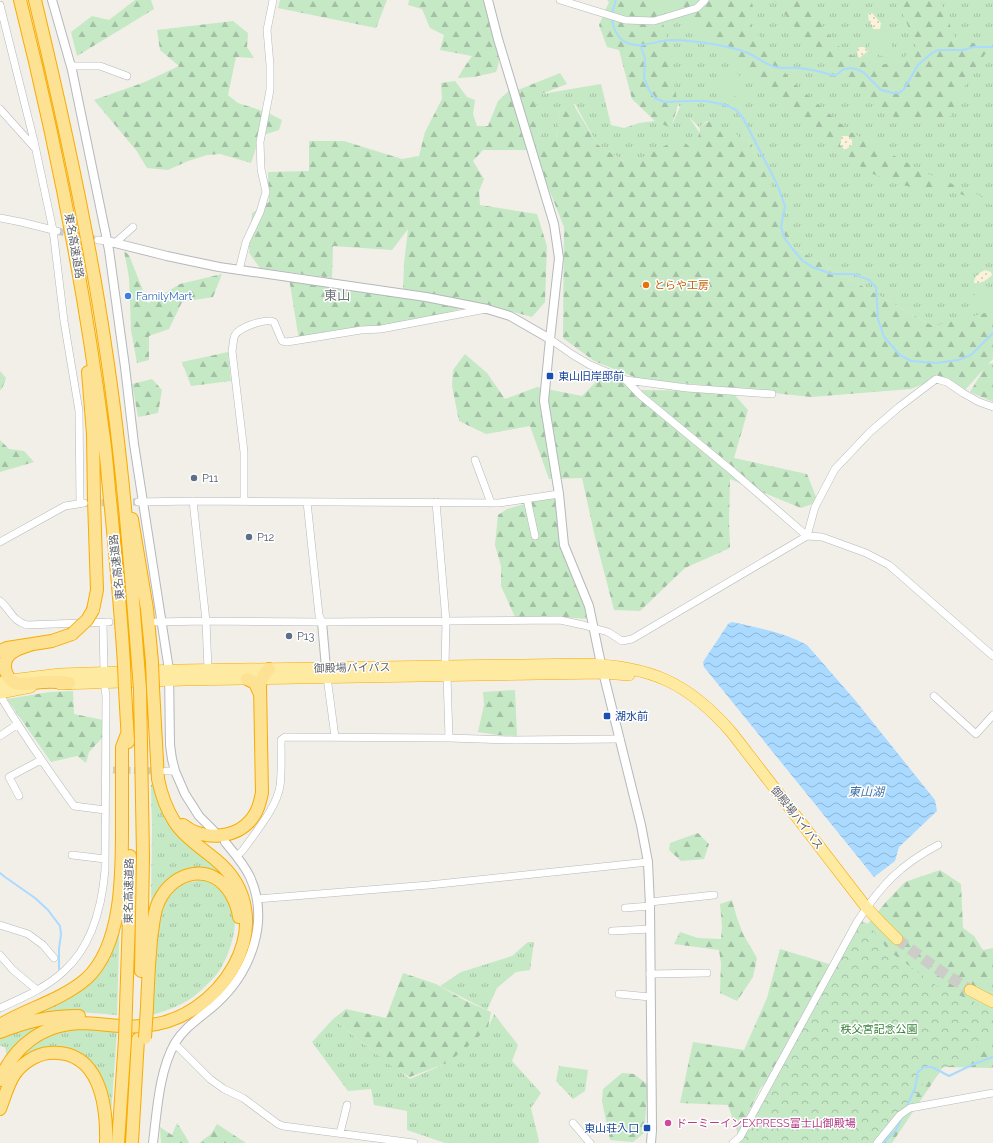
<svg xmlns="http://www.w3.org/2000/svg" width="993" height="1143" font-family="Raleway,'Noto Sans JP',sans-serif">
<defs>
<pattern id="grass-tufts" width="24" height="20" patternUnits="userSpaceOnUse"><rect width="24" height="20" fill="#c5e8c5"/><path d="M3 7l-1-3M5 7V3M7 7l1-3M15 17l-1-3M17 17v-4M19 17l1-3" fill="none" stroke="#a3c0a4"/></pattern>
<pattern id="forest-firs" width="22" height="20" patternUnits="userSpaceOnUse"><rect width="22" height="20" fill="#c5e8c5"/><path d="M5 1l3.5 6h-7zM16 11l3.5 6h-7z" fill="#a3c0a4"/></pattern>
<pattern id="sand-dots" width="8" height="8" patternUnits="userSpaceOnUse"><rect width="8" height="8" fill="#fbf3d9"/><path d="M2 2h.1M6 6h.1" fill="none" stroke="#cec8b4" stroke-width="1.8" stroke-linecap="round"/></pattern>
<pattern id="park-crowns" width="20" height="18" patternUnits="userSpaceOnUse"><rect width="20" height="18" fill="#c5e8c5"/><path d="M2 6a3 3 0 1 1 6 0M12 15a3 3 0 1 1 6 0" fill="none" stroke="#a3c0a4"/></pattern>
<pattern id="water-waves" width="16" height="10" patternUnits="userSpaceOnUse"><rect width="16" height="10" fill="#aadaff"/><path d="M0 5q4-4 8 0t8 0" fill="none" stroke="#8eb4d2"/></pattern>
</defs>
<rect width="100%" height="100%" fill="#f1efe8"/>
<path fill="url(#grass-tufts)" d="M608,0H993V312L939,328L933,326L793,247L773,191L749,141L707,121L699,127L689,117L699,132L695,152L669,166L624,161L598,145L575,104L559,112L556,140H543L536,124V95L601,84L611,125L624,128L639,123L655,121L671,127L680,107Z
M155,783L160,800L220,866L231,888L188,871L151,916L152,826L151,785Z
M197,878C203,880 210,881 215,884C219,886 222,891 225,895C227,897 230,899 231,902C241,917 231,951 222,966C217,976 207,985 198,993C185,1004 169,1010 152,1015L156,933L164,900L182,882L185,883L197,881Z
M120,912L117,1015L79,1012L20,1018L82,986Z
M528,942H534L530,970L516,972L497,988L487,1010L440,986L461,972L512,956Z
M494,1014L518,1045L512,1061L541,1093L531,1108L539,1141L538,1143H445L407,1130V1111L374,1105L371,1089L348,1091L312,1042L333,1019L365,1045L410,1079L447,1063L488,1028Z
M63,1020L7,1056L5,1047L0,1046V1036L14,1030Z
M70,1028L117,1030L110,1128L96,1072L54,1049L5,1076L21,1055L42,1038Z
M559,1066L588,1070L585,1091L573,1099L556,1081Z"/>
<path fill="url(#forest-firs)" d="M135,0H151L154,9L77,56L71,32L92,16L109,20Z
M280,0H387L376,28L278,8Z
M409,0H488C492,21 505,52 496,72L474,77L458,78L463,69L472,56L440,50L444,35L430,28L422,9L408,5Z
M607,0H657L671,55L673,78L678,105L671,128L655,121L632,99L619,50L607,47L599,25L609,2Z
M672,0H751L753,7L751,27L769,46L789,79L849,131L926,173L993,201V205L939,187L936,192L897,184L866,171L671,5Z
M774,0H807L834,43L862,62L881,65L901,60L916,47L898,0H940L957,43H991L993,42V54H985L959,95L951,116L899,121L836,72L794,25Z
M233,21L248,33L247,47L254,58L236,57L228,95L238,103L266,112L282,120L279,130L260,136L251,163L220,154L207,155L188,161L168,170L147,168L136,150L94,100L145,82L179,66L160,50L157,30Z
M560,73L567,84L536,96V124L543,140H556L559,112L573,104L598,145L624,161L639,159L680,138L694,151L700,130L699,127L709,121L749,141L773,190L793,247L933,326L993,311V359L988,364L993,363V402L970,392L984,369L965,390L936,379L911,389L811,397L692,384L642,380L594,361L563,338L564,227L527,134L532,150H483L473,161L484,179L479,191L480,205L537,214L547,246L545,302L532,317L480,303L419,321L299,340L289,278L403,290L404,264L408,229L392,250L333,246L332,278L260,268L249,253L252,213L269,202L268,172L309,171V141H344L402,159L419,156L425,132L442,99L441,83L455,81L467,97L475,100L473,114L477,126H488L498,101L513,87L518,90Z
M124,251L129,255L148,303L180,284L222,274L213,297L182,302L169,329L149,336V360L137,363L131,330L129,277Z
M228,352L231,381L191,386L182,362Z
M465,354L487,373L505,399L537,387L582,396L606,372L636,390L731,391L748,410L734,458L807,474L818,502L801,508L730,479L729,521L730,548L685,568L640,611L614,610L595,537L582,478L549,479L530,426L486,434L459,421L452,386L453,370Z
M0,371L6,378L2,389L0,390Z
M152,379L162,390L158,413L138,417L132,384Z
M0,440L9,449L24,451L34,462L0,472Z
M555,495L588,619L560,617H515L501,586V566L495,545L498,515L507,509Z
M515,690L517,736L498,735L478,732L484,705L483,692Z
M73,691L74,714L103,720V737L89,752L86,763L77,756L51,762L7,699L50,692Z
M698,833L709,844L704,859L681,861L669,850L670,843Z
M940,870L961,884L963,928L974,936L983,950L993,948V1068L943,1067L892,1143H829L800,1054L761,1087L738,1134L728,1105L680,1103L693,1042L744,1050L767,998L780,949L839,967L860,933L886,902L905,882Z
M732,900L737,918L743,934L757,958L753,977L737,1001L720,993L721,963L719,950L674,944L680,932L698,938L721,939L722,926L720,904Z
M403,973L436,984L464,1000L491,1012L488,1028L466,1048L447,1063L410,1077L395,1069L333,1019L346,1009L386,1018Z
M622,1073L634,1074L648,1085L644,1133L633,1142L610,1140L602,1101L603,1089Z
M177,1123L186,1137L189,1143H161L160,1127L172,1135Z
M217,1124L246,1143H199L211,1134Z"/>
<path fill="url(#sand-dots)" d="M872,13L881,23L880,29H873L872,25L869,22L868,14Z
M859,47H864L868,51L858,59L857,52Z
M842,136H848L852,140V145L845,150L840,145Z
M985,270L991,272L992,275C987,280 981,284 974,283C974,276 979,273 985,270Z"/>
<path fill="url(#park-crowns)" d="M862,921L868,924L889,951L940,988L966,998L993,1013V1037C978,1039 971,1055 959,1062C951,1068 938,1066 931,1074C925,1079 921,1087 917,1094C916,1096 915,1101 913,1102C911,1105 904,1107 900,1110L873,1143H740L851,935Z"/>
<path fill="#c5e8c5" d="M877,31C889,32 889,38 893,49L887,58L868,51L871,37Z
M729,71C741,72 741,78 745,89L739,98L727,93L717,85L718,76Z
M986,286L993,289V310L980,314L971,306L972,297Z"/>
<path fill="url(#water-waves)" d="M732,622C758,628 784,632 807,645L855,700L935,800L937,811L899,847L895,861L874,877L704,667L703,662L728,624Z"/>
<g fill="none" stroke-linecap="round" stroke-linejoin="round">
<path stroke="#aadaff" stroke-width="2" d="M612,13L616,0
M612,18C613,28 617,38 627,43C639,49 659,40 672,40C698,41 724,44 748,53C757,57 765,64 775,67C783,69 791,67 799,68C810,69 822,72 832,75H836L844,69L851,68L856,69L863,72L881,90L893,93H899L904,89L918,65L932,53L938,50H963L974,47H993
M640,45L645,58L644,78L649,90L655,98L664,102L687,101H706L726,105L736,110L743,118L777,184L785,206L781,227L785,239L795,252L802,260L812,267L832,274H854L869,280L876,287L878,319L884,337L900,355L911,361L936,363L958,360L971,355L993,333
M0,873L5,877L35,898L48,910L60,926L61,934L59,949V969
M906,1108L915,1088L918,1072L924,1067H932L949,1076L974,1064L993,1057
M883,1143L896,1130L902,1117"/>
<path stroke="#ccccc8" stroke-width="7" stroke-dasharray="7 3.5" stroke-linecap="butt" d="M57,231L98,240
M91,503L138,502
M113,770L161,771"/>
<path stroke="#ccccc8" stroke-width="11" stroke-dasharray="11 5.5" stroke-linecap="butt" d="M897,939L933,966L970,990"/>
<g stroke="#b5b8bc" stroke-width="8">
<path id="minor" d="M560,0L625,20L654,21L697,8L705,0
M0,5L34,141L53,230L64,321L79,411L80,503
M71,66H100L127,76
M0,109L34,147
M0,218L21,222L57,231
M98,240L107,241
M115,243L133,227
M239,270L246,242L260,212L266,192L261,169L260,142L270,90V65L267,30L273,0
M550,339L573,355L590,365L626,380L687,388L772,394
M626,380L640,395L731,470L807,536
M475,460L491,503
M527,499L535,536
M193,501L206,621L208,669
M244,501V452L232,351C233,347 233,339 235,335C240,327 262,320 271,321L274,322L282,341L287,342L361,330L381,329L486,309
M138,502L193,501L499,503L559,494
M307,502L319,615L322,622
M436,502L446,621L445,666
M807,536L815,507L835,469L870,432L899,407L936,379L947,382L963,393L979,402L993,407
M0,542L65,506L84,503
M0,601C11,610 12,621 27,625L109,622
M156,622L206,621L322,622L560,620L583,625L608,632L622,641L632,639L807,536L822,537L866,553L889,565L993,656
M103,623L104,672
M447,676L449,738
M327,677L335,737
M0,695C22,733 48,770 74,806L105,810
M934,696L976,734L993,715
M0,736L18,724
M166,771H175
M19,796L9,777L41,760
M72,855L105,859
M237,856L243,850C255,833 277,807 280,786C282,771 281,755 281,740L285,737L449,738L514,740L620,739
M257,899L429,885L648,862
M650,902L714,895
M625,908L650,906
M0,925L28,934L43,945L54,958
M612,931L650,929
M0,955L13,970L37,990
M650,974L707,973
M619,994L650,997
M0,1008C22,998 46,988 64,971C92,946 102,906 105,870L106,696L104,682
M175,1044L210,1079L224,1089L243,1098L278,1124L283,1126L414,1143
M573,1123L590,1143
M340,1133L347,1105
M733,1143L740,1137L857,922C881,885 900,865 938,845
M877,1143L900,1115L910,1108L993,1093"/>
</g>
<g stroke="#b5b8bc" stroke-width="10">
<path id="tertiary" d="M52,0L72,70L109,250L125,367L134,444L169,670L170,745L172,759L175,771L185,794L199,816L214,831
M488,0L498,39L554,224L559,258L550,339L544,401L559,494L564,545L589,606L601,664L641,825L648,862L650,906L652,1130L651,1143
M107,241L167,256L219,267L426,297L487,309L510,316L550,339
M322,622L326,668
M153,1143C157,1111 159,1071 175,1043C185,1026 203,1016 217,1003C251,972 270,921 250,877C244,864 234,853 225,842"/>
</g>
<g stroke="#f9ab00" stroke-width="12">
<path id="trunk" d="M0,683L11,680L60,674L180,670L584,664C650,666 688,682 732,733L866,907L882,924L897,939
M60,684L185,680L603,673L629,675
M0,693L31,687
M970,990L993,1002"/>
</g>
<g stroke="#f9ab00" stroke-width="14">
<path id="motorway" d="M20,0C56,143 84,286 103,432C107,458 108,484 111,509C116,561 121,613 124,665
M35,0C63,116 89,233 106,351C122,455 130,560 138,664
M88,372L93,434L94,500L97,590L93,610
M132,519L147,609L152,662
M33,644C20,648 0,653 6,672C8,677 11,682 16,683C25,686 35,682 44,682C52,681 60,682 69,683
M0,651L7,648L52,641L72,634
M247,679L255,683L259,692
M125,689L128,742
M140,689L143,856L141,971
M183,825C204,842 240,839 255,814C259,808 260,801 262,793L260,686C261,679 264,674 269,669
M126,1007L129,918L130,856
M147,1007C148,981 149,956 152,931C154,921 154,910 159,901C174,870 212,862 231,894C235,901 238,908 239,917
M0,1025C28,1008 60,1001 86,979C124,945 122,867 122,820C122,795 122,771 122,747L127,734
M0,1032C28,1021 49,1016 79,1016
M0,1080C14,1046 43,1024 81,1023C101,1023 121,1028 142,1026C180,1024 215,1000 234,966C254,929 250,888 216,860C203,849 183,836 174,821C166,808 161,794 158,779L153,688
M0,1109C4,1099 8,1084 14,1075C21,1064 36,1054 49,1053C100,1049 107,1105 106,1143
M118,1143L125,1039
M132,1143L138,1039"/>
</g>
<use href="#minor" stroke="#fff" stroke-width="7"/>
<use href="#tertiary" stroke="#fff" stroke-width="8"/>
<use href="#trunk" stroke="#feeaa1" stroke-width="11"/>
<use href="#motorway" stroke="#fde293" stroke-width="12"/>
<g stroke="#f9ab00" stroke-width="14" stroke-linecap="butt">
<path id="motorway-bridge" d="M72,634L87,620L93,610
M152,662L153,688
M138,664L140,689
M124,665L125,689
M145,1038L147,1007
M125,1039L126,1007"/>
</g>
<use href="#motorway-bridge" stroke="#fde293" stroke-width="12"/>
</g>
<circle fill="#e8710a" stroke="#fff" stroke-width="1.5" cx="646" cy="285" r="4"/>
<circle fill="#3f7fe0" stroke="#fff" stroke-width="1.5" cx="128" cy="296" r="4"/>
<g fill="#1a4fb4" stroke="#fff" stroke-width="1.5">
<rect x="546" y="372" width="8" height="8" rx="2"/>
<rect x="603" y="712" width="8" height="8" rx="2"/>
<rect x="643" y="1124" width="8" height="8" rx="2"/>
</g>
<g fill="#5c6f8a" stroke="#fff" stroke-width="1.5">
<circle cx="194" cy="478" r="4"/>
<circle cx="249" cy="537" r="4"/>
<circle cx="289" cy="636" r="4"/>
</g>
<circle fill="#d1479c" stroke="#fff" stroke-width="1.5" cx="668" cy="1123" r="4"/>
<g text-anchor="middle" dominant-baseline="central" stroke-width="3" stroke-linejoin="round" paint-order="stroke">
<g font-size="11" fill="#5f6368" stroke="#fff">
<text transform="translate(74 246) rotate(80)">東名高速道路</text>
<text transform="translate(117 567) rotate(-96)">東名高速道路</text>
<text transform="translate(352 668) rotate(-1)">御殿場バイパス</text>
<text transform="translate(797 818) rotate(52)">御殿場バイパス</text>
<text transform="translate(129 891) rotate(-89)">東名高速道路</text>
</g>
<g font-size="11" fill="#c56008" stroke="#fff" text-anchor="start">
<text x="654" y="285">とらや工房</text>
</g>
<g font-size="11" fill="#366cbe" stroke="#fff" text-anchor="start">
<text x="136" y="296">FamilyMart</text>
</g>
<g font-size="11" fill="#164399" stroke="#fff" text-anchor="start">
<text x="558" y="376">東山旧岸邸前</text>
<text x="615" y="716">湖水前</text>
<text x="639" y="1128" text-anchor="end">東山荘入口</text>
</g>
<g font-size="11" fill="#4e5e75" stroke="#fff" text-anchor="start">
<text x="202" y="478">P11</text>
<text x="257" y="537">P12</text>
<text x="297" y="636">P13</text>
</g>
<g font-size="11" fill="#348238" stroke="#fff">
<text x="879" y="1029">秩父宮記念公園</text>
</g>
<g font-size="11" fill="#b23c85" stroke="#fff" text-anchor="start">
<text x="676" y="1123">ドーミーインEXPRESS富士山御殿場</text>
</g>
<g font-size="12" font-style="italic" fill="#4174aa" stroke="#fff">
<text x="866" y="792">東山湖</text>
</g>
<g font-size="13" fill="#70757a" stroke="#fff">
<text x="337" y="295">東山</text>
</g>
</g>
</svg>
